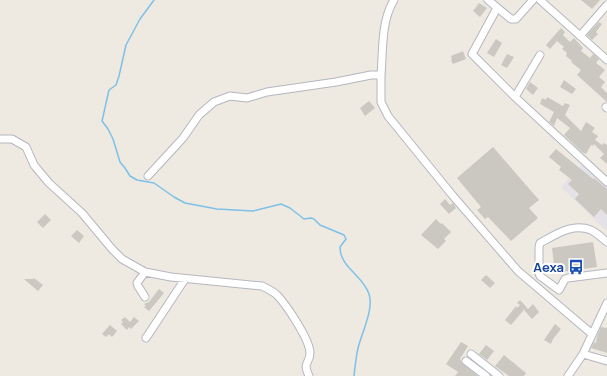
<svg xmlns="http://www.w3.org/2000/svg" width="607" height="376" font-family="Manrope,sans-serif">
<rect width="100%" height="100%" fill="#eeeae2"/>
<path fill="#e4e1e7" d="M583,164L607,186V231L561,187Z"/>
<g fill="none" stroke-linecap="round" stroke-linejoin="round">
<path stroke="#7dc0e8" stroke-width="1.5" d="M154,0L140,19L126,45L119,76L116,85L109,90L102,121L108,129L113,139L120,162L125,168L130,176L137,180L154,183L174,197L185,203L217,209L253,211L281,204L290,208L304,219L311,218L314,219L320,225L344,235L346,239L340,247C340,268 363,275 369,294C374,309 362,332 358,348C356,357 355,367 354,376"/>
</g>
<path fill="#cac8c0" d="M581,0H600L592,9Z
M479,3L487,8L480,17L473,11Z
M599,22L602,24L596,32L598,34L592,40L587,35Z
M561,28L565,32L563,35L570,42L574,38L583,48L581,51L590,58L593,54L599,59L596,63L605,70L599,77L605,82L601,87L607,93V102L577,75L581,70L571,62L572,61L566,56L567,53L562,49L564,47L557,41L550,49L546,45Z
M496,39L502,43L494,57L487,53Z
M463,51L466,59L453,64L451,60L452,59L451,56Z
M507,54L514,57L507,68L501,65Z
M564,80L576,89L572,94L560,87Z
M530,82L538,88L533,95L526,89Z
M547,97L563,106L565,103L570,105L565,115L581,131L586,122L595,128L592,132L598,136L595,140L602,145L604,143L607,145V164L600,158L604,154L594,144L593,146L591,145L586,154L582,152L564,135L570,128L557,118L554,126L549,122L554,112L540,104L542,98L546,100Z
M369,101L375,108L365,116L360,108Z
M493,147L539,200L529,208L538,218L511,241L488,217L485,219L477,210L481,207L457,178Z
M556,149L593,179L594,178L607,189V215L601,209L594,217L575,199L579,194L568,184L572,180L559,170L561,167L549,157Z
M445,199L450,205L453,203L456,208L449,214L440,204Z
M45,214L51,220L43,228L37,222Z
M436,219L441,224L442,223L451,232L444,239L446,241L438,249L421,235Z
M77,230L84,236L79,243L71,236Z
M593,242L597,267L555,273L552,248Z
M486,275L495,283L490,288L481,280Z
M34,278L43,285L38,291L24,279H33Z
M159,289L164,293L149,311L144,307L146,306L144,304L149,302Z
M520,300L528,309L533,304L539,312L532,319L523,309V311L511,325L505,320L516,306L517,308L520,305L517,303Z
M125,317L130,322L134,317L139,321L131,329L129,327L127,330L121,324L123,322L121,320Z
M555,324L561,329L553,339L551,344L544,340Z
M110,325L117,331L112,337L109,334L106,337L102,334Z
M601,327L607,328V353L591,348L594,342L596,343L597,336Z
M461,342L468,346L460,359L462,363L478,376H455L458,372L446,364Z
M486,345L494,351L487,360L479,354Z
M504,355L526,373L524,376H509L495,366Z"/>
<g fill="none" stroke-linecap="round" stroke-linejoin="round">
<g stroke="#b5b6c0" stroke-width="9">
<path id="minor" d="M488,0L511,19H516L533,0
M540,0L607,60
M497,8L472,54L515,97L607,182
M580,36L607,5
M381,75C383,50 381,21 394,0
M515,97L540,55
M606,107L607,108
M0,139H12L26,147L34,165L49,183L82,213L112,249L122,259L145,272L171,277L262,286C268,289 273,291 278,296C287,306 310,340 310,353C310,364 302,361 309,376
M148,176L183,138L199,115L214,102L230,96L247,98L267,92L336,82L371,75H381V102L388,116L453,196L518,271L592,334
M607,242C602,238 597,233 591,230C572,223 557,234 540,243L539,247V273L540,276L559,290L565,279L568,278L607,273
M145,297L138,286L137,283L145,272
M146,338L185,279
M471,354L499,376
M583,354L607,361
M466,361L486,376
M568,376L583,354L607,303"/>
</g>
<use href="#minor" stroke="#fff" stroke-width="7"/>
</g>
<defs>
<g id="bus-bare" transform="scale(1.2)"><path d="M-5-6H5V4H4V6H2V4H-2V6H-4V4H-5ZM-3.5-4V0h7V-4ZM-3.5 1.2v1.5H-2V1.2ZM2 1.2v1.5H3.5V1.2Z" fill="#1a4fb4" stroke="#fff" stroke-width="2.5" paint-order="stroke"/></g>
</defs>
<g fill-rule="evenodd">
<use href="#bus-bare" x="576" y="267"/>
</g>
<g text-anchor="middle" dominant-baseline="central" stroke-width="4" stroke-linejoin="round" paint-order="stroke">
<g font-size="13" font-weight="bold" fill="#164399" stroke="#fff" text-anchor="end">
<text x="564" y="267">Aexa</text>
</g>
</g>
</svg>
